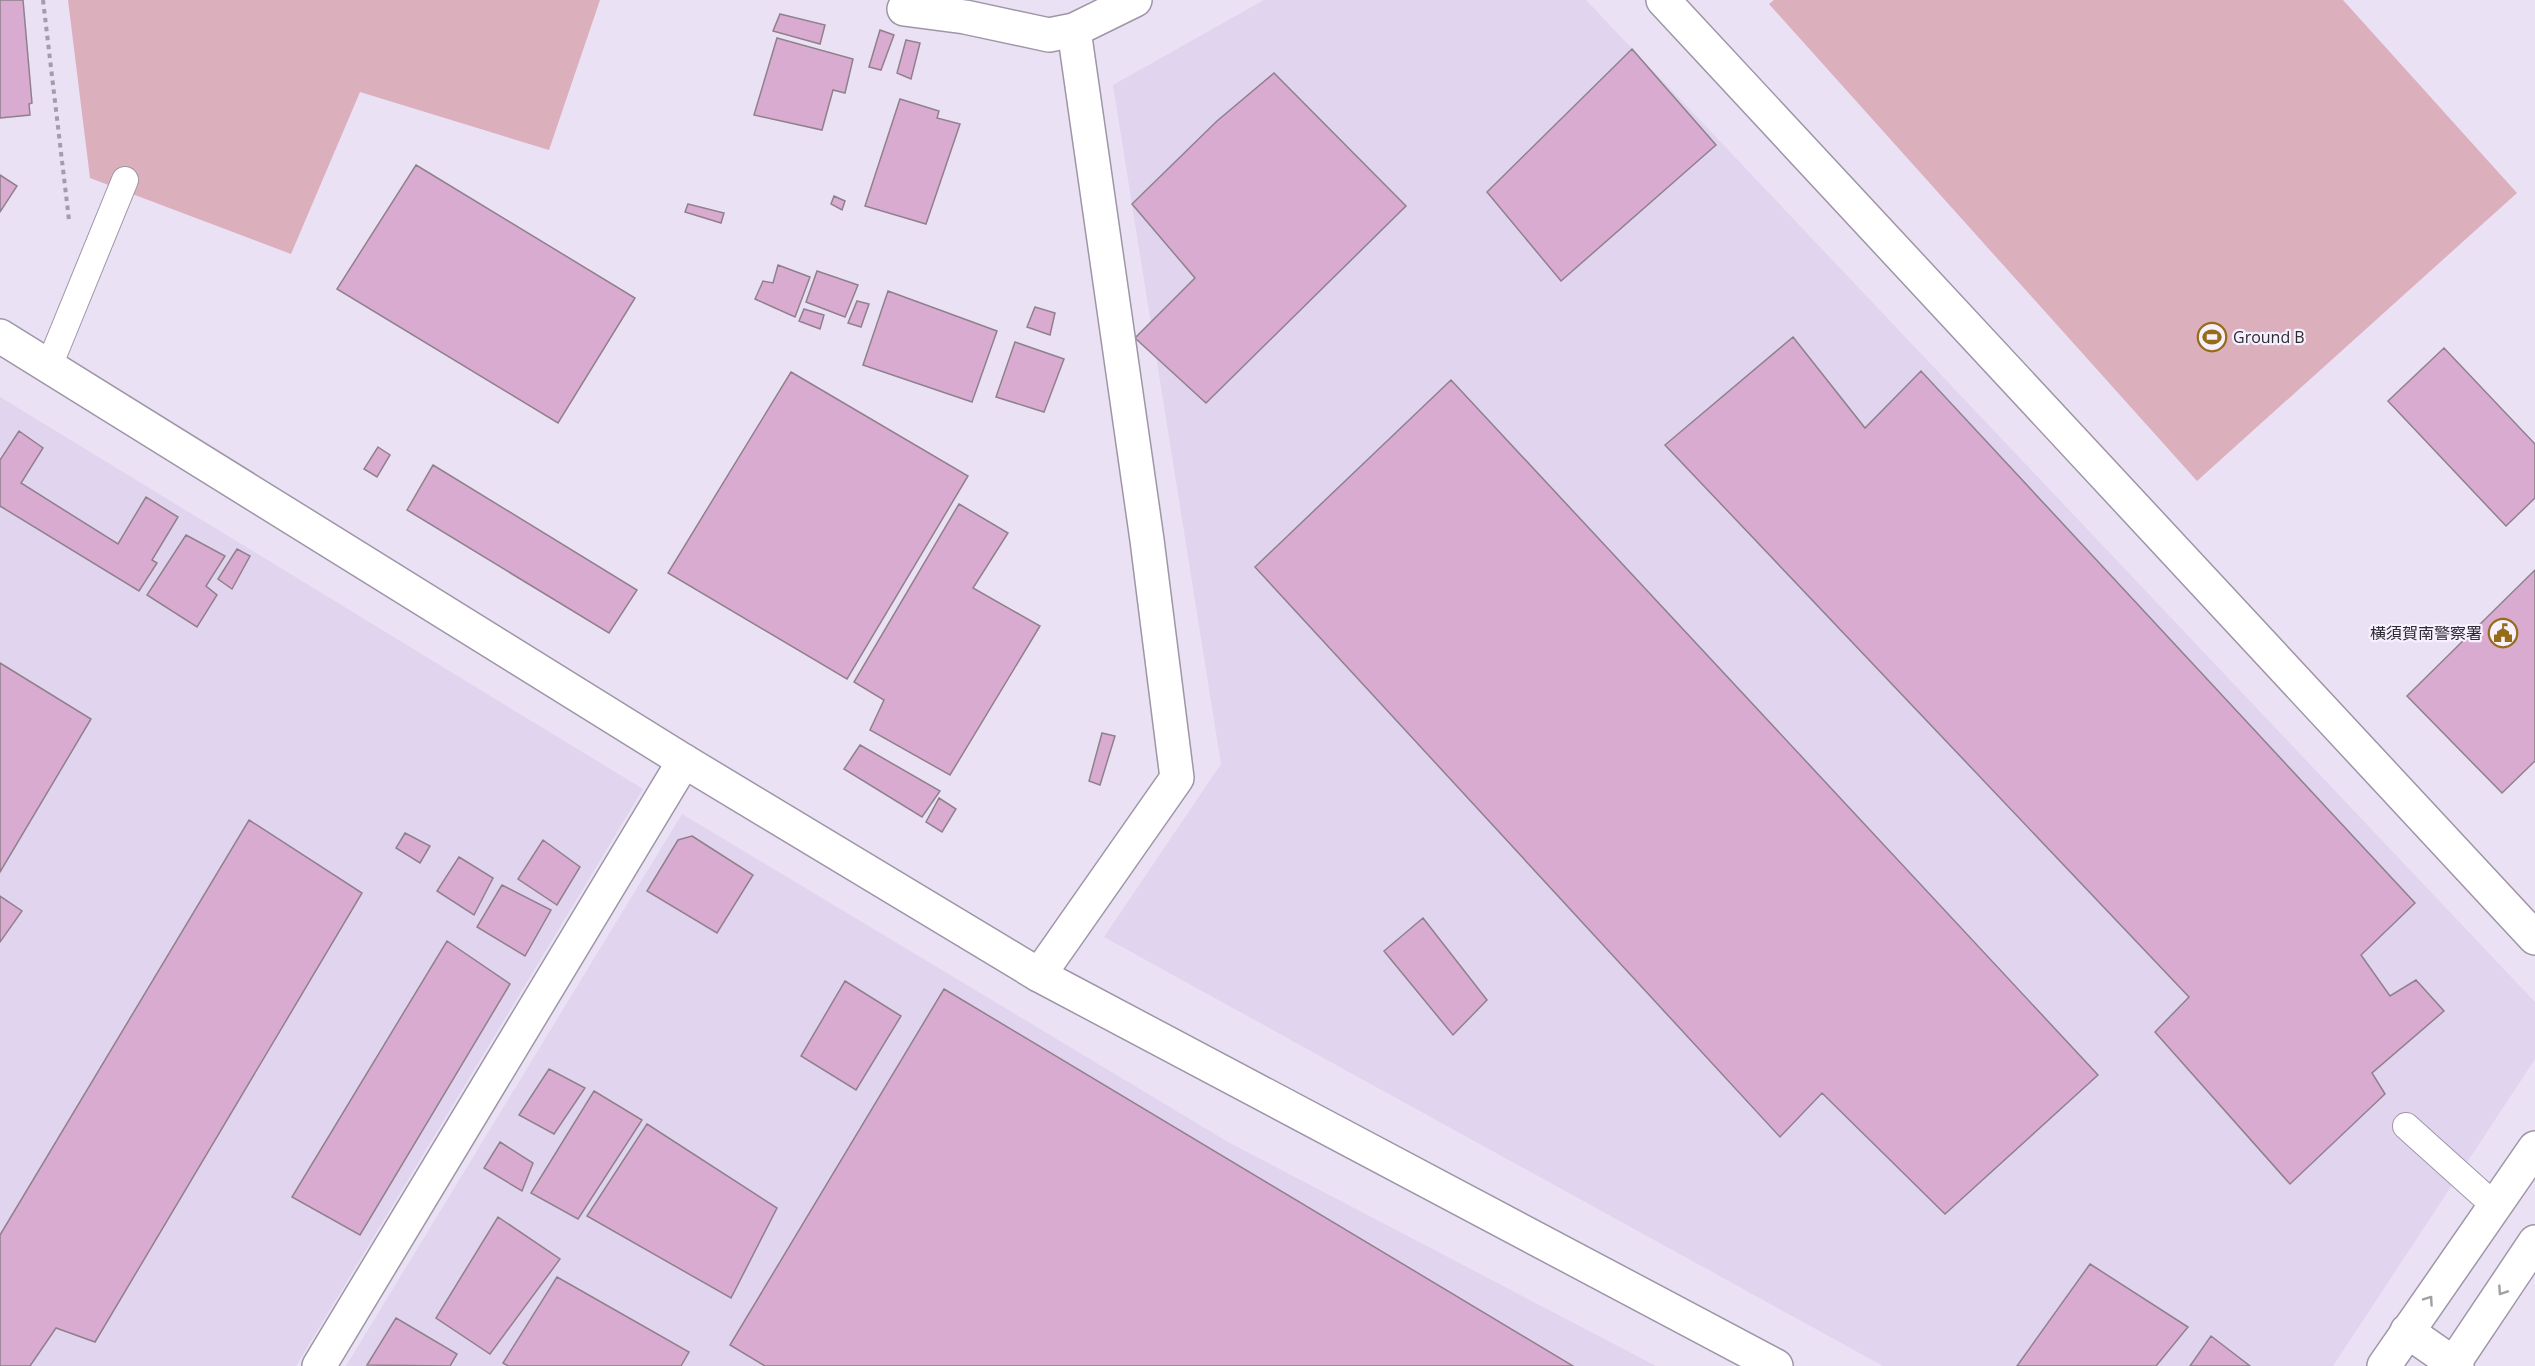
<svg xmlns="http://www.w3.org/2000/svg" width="2535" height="1366" font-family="'Open Sans','Noto Sans JP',sans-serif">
<rect width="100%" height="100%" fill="#eae1f4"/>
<path fill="#e0d4ee" d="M1264,0H1586L2535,1002V1059L2333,1366H1883L1104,937L1221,764L1113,85Z
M0,397L643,789L296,1366H0Z
M682,814L1228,1142L1656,1366H346Z"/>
<path fill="#dcafbc" d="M68,0H600L549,150L360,92L291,254L90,178Z
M1774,0H2343L2517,193L2197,481L1769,4Z"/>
<path fill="#d9abd1" stroke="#90808c" stroke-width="1.5" d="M0,0H23L32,103L29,104L30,115L0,118Z
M780,14L825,25L820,44L773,31Z
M880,30L894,35L881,70L869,67Z
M777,38L853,59L845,93L833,90L822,130L754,115Z
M906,40L920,43L911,79L897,73Z
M1632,49L1716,145L1561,281L1487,192Z
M1274,73L1406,206L1206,403L1135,338L1195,278L1132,204L1217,121Z
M900,99L939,111L937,118L960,124L926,224L865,206Z
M416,165L635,298L558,423L337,289Z
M0,175L17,186L0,212Z
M834,196L845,201L842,210L831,204Z
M688,204L724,213L721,223L685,212Z
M778,265L810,277L795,317L755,299L763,281L773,283Z
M817,271L858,285L845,317L806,302Z
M888,291L997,331L972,402L863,365Z
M857,301L869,304L861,327L848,323Z
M1035,307L1055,313L1050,335L1027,327Z
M804,309L824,315L820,329L799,321Z
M1793,337L1865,428L1921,371L2415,903L2361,955L2390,996L2416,980L2444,1011L2372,1073L2385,1094L2290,1184L2155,1032L2189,997L1665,445Z
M1015,342L1064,359L1044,412L996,397Z
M2444,348L2535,444V498L2506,526L2388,401Z
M791,372L968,476L847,679L668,573Z
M1451,380L2098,1075L1945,1214L1822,1093L1780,1137L1255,567Z
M19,431L43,448L21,483L118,544L146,497L178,517L152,560L157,563L139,591L0,506V460Z
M378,447L390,455L377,477L364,469Z
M433,465L637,590L609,633L407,510Z
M959,504L1008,533L973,588L1040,626L950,775L870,730L884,700L854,682Z
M186,535L225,556L206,586L217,595L197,627L147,595Z
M237,549L250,556L232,589L218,579Z
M2535,570V761L2502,793L2407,696Z
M0,663L91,719L0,872Z
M1102,733L1115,736L1100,785L1089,781Z
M860,745L940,791L922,817L844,769Z
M939,798L956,809L942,832L926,822Z
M249,820L362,893L95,1342L56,1328L30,1366H0V1235Z
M405,833L430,846L420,863L396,848Z
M692,836L753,875L717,933L647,891L678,840Z
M543,840L580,867L557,905L518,879Z
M459,857L493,878L474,915L437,891Z
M502,885L551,910L525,956L477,927Z
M0,896L22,911L0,942Z
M1423,918L1487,1000L1453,1035L1384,951Z
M447,941L510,984L360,1235L292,1197Z
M845,981L901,1016L856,1090L801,1056Z
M944,989L1573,1366H765L730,1345Z
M549,1069L585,1088L554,1134L519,1115Z
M594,1091L642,1120L578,1219L531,1193Z
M647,1124L777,1208L731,1298L587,1216Z
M500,1142L533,1163L522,1191L484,1168Z
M498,1217L560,1259L490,1354L436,1318Z
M2090,1264L2188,1327L2156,1366H2017Z
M557,1277L689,1352L681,1366H508L503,1363Z
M396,1318L457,1354L450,1366L367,1365Z
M2211,1336L2250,1366H2190Z"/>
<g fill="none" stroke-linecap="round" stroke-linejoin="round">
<g stroke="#9e96a7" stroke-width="28">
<path id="service" d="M49,366L125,180
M2406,1126L2495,1206"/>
</g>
<g stroke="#9e96a7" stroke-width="36">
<path id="minor" d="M1663,0L2535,938
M904,9L965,17L1049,35L1074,30
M1039,975L1177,778L1147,540L1074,30L1135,0
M2407,1331L2457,1366
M319,1366L684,761"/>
</g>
<g stroke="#9e96a7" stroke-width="36">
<path id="tertiary" d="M0,336L684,761L1039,975L1776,1366
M2384,1366L2535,1148
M2452,1366L2535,1242"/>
</g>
<path stroke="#a39cab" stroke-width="4" stroke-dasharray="4.5 4.5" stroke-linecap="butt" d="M43,0L69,220"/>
<use href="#service" stroke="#fff" stroke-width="26"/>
<use href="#minor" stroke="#fff" stroke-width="33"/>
<use href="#tertiary" stroke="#fff" stroke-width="33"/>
</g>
<defs><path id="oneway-chevron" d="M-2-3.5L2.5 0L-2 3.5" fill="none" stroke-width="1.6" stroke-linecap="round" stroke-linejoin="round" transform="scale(1.5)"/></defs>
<g stroke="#a09fa2">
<use href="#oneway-chevron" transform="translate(2502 1291) rotate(124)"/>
<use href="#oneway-chevron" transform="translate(2429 1300) rotate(-55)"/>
</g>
<defs>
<g id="stadium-ring" transform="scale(1.5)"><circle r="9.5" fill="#f6f0ff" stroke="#976c18" stroke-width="1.5"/><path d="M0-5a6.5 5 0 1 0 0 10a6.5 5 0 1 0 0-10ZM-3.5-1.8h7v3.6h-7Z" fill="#976c18"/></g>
<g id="civic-ring" transform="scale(1.5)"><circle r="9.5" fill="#f6f0ff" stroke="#976c18" stroke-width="1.5"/><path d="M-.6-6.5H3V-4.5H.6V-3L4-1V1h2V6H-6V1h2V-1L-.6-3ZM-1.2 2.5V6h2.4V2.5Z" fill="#976c18"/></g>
</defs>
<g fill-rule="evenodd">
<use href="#stadium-ring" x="2212" y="337"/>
<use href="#civic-ring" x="2503" y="633"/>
</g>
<g text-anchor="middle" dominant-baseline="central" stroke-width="4.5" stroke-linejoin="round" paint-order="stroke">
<g font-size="16" fill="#2d2a31" stroke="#f6f0ff" text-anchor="start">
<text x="2233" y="337">Ground B</text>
<text x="2482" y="633" text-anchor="end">横須賀南警察署</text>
</g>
</g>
</svg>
